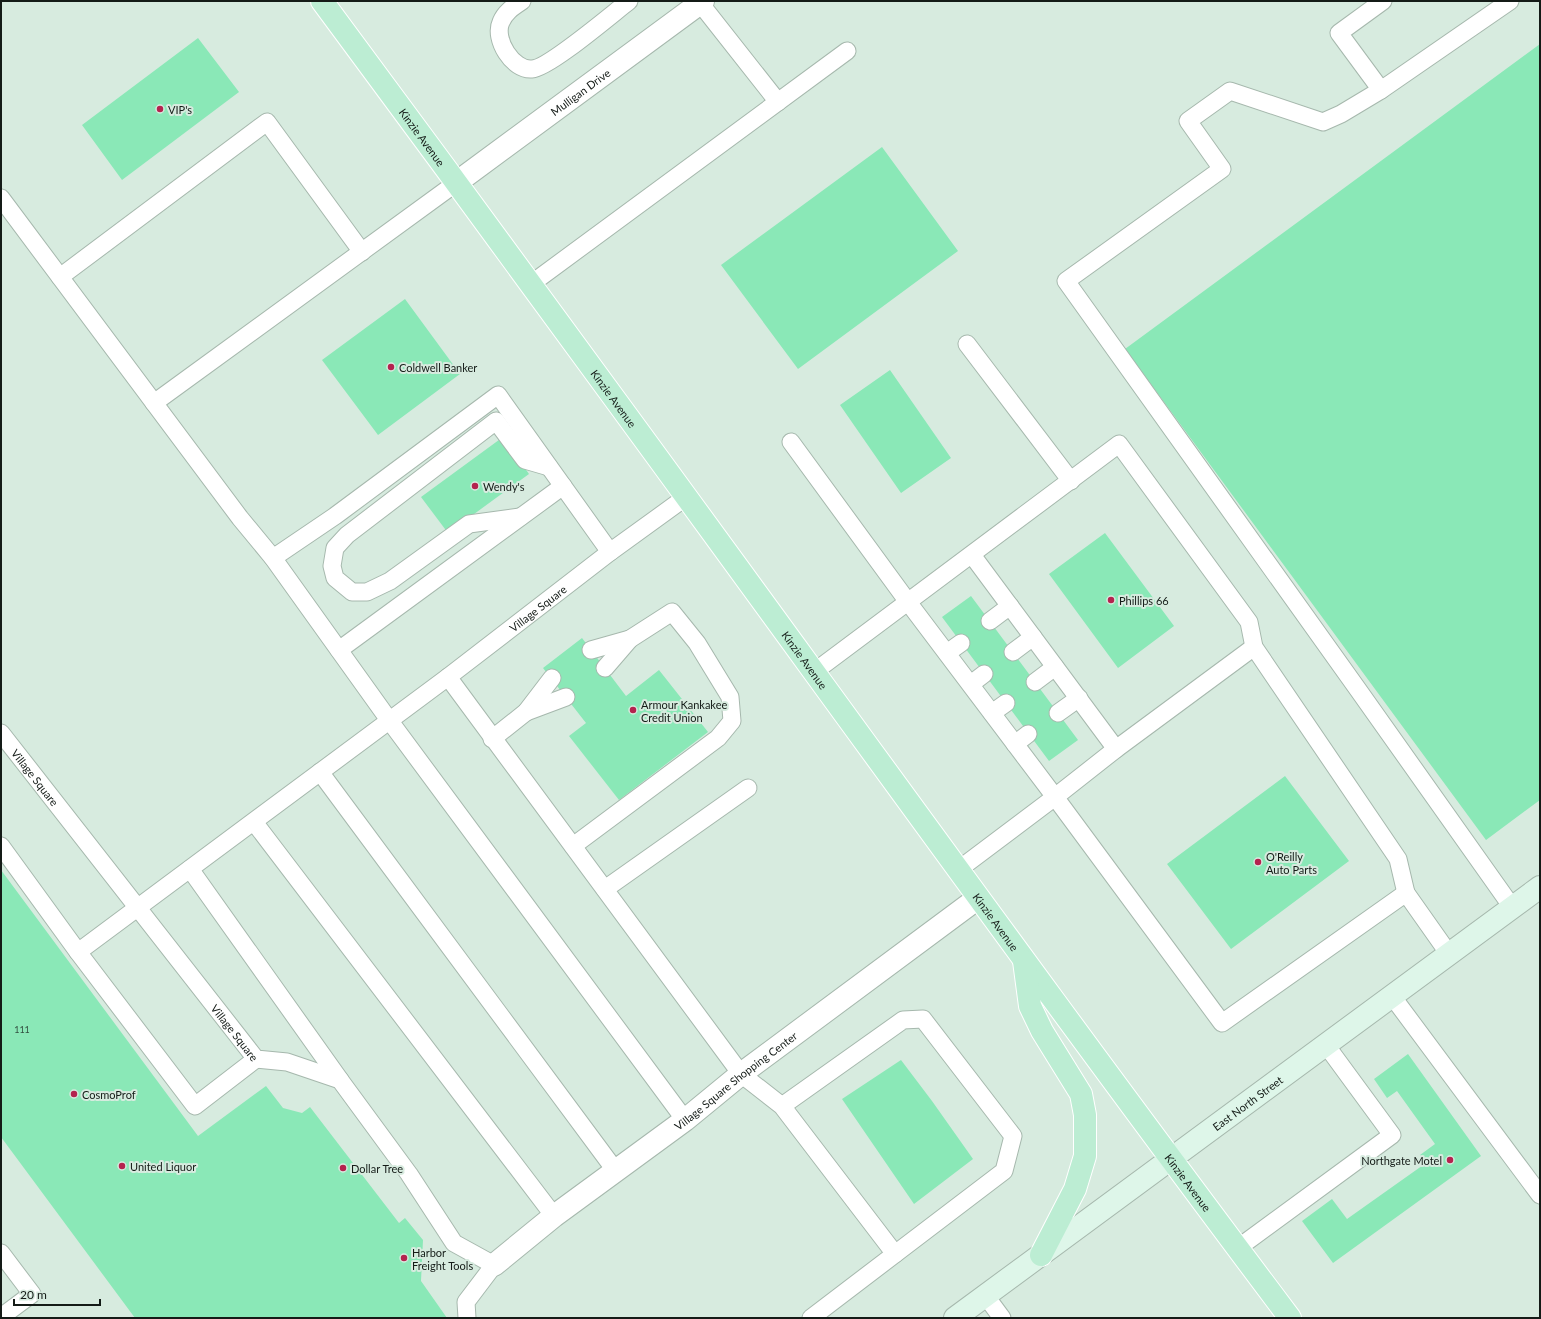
<svg xmlns="http://www.w3.org/2000/svg" width="1541" height="1319" font-family="Lato,sans-serif">
<rect width="100%" height="100%" fill="#d7ebdf"/>
<path fill="#8ae8b7" d="M198,38L239,92L122,180L82,125Z
M1540,44V800L1486,840L1125,349Z
M882,147L958,251L798,369L721,265Z
M405,299L460,374L378,435L322,360Z
M890,370L951,458L901,493L840,405Z
M503,437L529,474L448,533L421,497Z
M1105,533L1174,626L1118,668L1049,574Z
M971,596L1078,740L1049,761L942,617Z
M582,638L626,696L659,670L708,732L619,800L569,736L586,723L543,668Z
M1285,776L1349,861L1231,949L1167,864Z
M1,870L198,1136L266,1086L283,1108L302,1113L310,1107L399,1223L405,1218L423,1240L421,1281L447,1318H135L1,1137Z
M1408,1054L1481,1156L1333,1263L1302,1221L1332,1199L1347,1219L1426,1163L1420,1155L1435,1144L1397,1091L1387,1098L1374,1079Z
M901,1060L932,1101L973,1159L914,1204L842,1099Z"/>
<g fill="none" stroke-linecap="round" stroke-linejoin="round">
<g stroke="#a6b8ad" stroke-width="19">
<g id="lane">
<path d="M522,1C513,7 505,12 501,22C493,39 513,71 532,69C549,68 612,14 629,1"/>
<path d="M1383,1L1339,33L1381,90L1510,1"/>
<path d="M700,3L778,102"/>
<path d="M1381,90L1341,114L1323,122L1230,91L1188,121L1222,169L1066,281L1359,691L1512,907"/>
<path d="M1,198L240,518L273,558L389,720L685,1120"/>
<path d="M60,277L267,122L362,252"/>
<path d="M531,284L847,51"/>
<path d="M967,344L1071,481"/>
<path d="M154,403L456,183"/>
<path d="M791,442L908,602L1055,797L958,870"/>
<path d="M520,517L469,524L390,581L367,592H352L335,578L332,566L335,548L347,535L496,421L525,460L549,467"/>
<path d="M972,555L1116,749"/>
<path d="M273,558L335,516L498,395L610,552"/>
<path d="M990,621L1010,606"/>
<path d="M1254,647L1116,749L1055,797L1222,1023L1406,893L1449,954"/>
<path d="M339,650L563,486"/>
<path d="M591,650L630,639"/>
<path d="M1013,652L1033,637"/>
<path d="M947,653L961,643"/>
<path d="M814,672L1119,444L1249,622L1254,647L1398,859L1406,893"/>
<path d="M448,677L741,1074L782,1106L895,1254L1004,1171L1013,1136L923,1019L903,1020L782,1106"/>
<path d="M1035,682L1055,667"/>
<path d="M971,684L984,674"/>
<path d="M526,712L566,697"/>
<path d="M992,713L1006,703"/>
<path d="M1058,713L1079,698"/>
<path id="s1" d="M1,733L256,1059L287,1062L340,1080L409,1174L454,1243L494,1265L466,1302L467,1318"/>
<path d="M492,739L526,712L552,678"/>
<path d="M1015,744L1028,734"/>
<path d="M320,772L615,1170"/>
<path d="M254,822L554,1216"/>
<path d="M1,846L78,952L195,1106L256,1059"/>
<path d="M573,846L718,738L732,721L730,697L697,643L672,612L630,639L605,668"/>
<path d="M190,869L340,1080"/>
<path d="M605,889L748,788"/>
<path id="s2" d="M78,952L448,677L610,552L686,497"/>
<path d="M1392,996L1540,1195"/>
<path d="M1238,1248L1392,1135L1326,1045"/>
<path d="M1,1253L32,1294L1,1317"/>
<path d="M985,1295L1002,1318"/>
<path d="M811,1318L895,1254"/>
</g>
</g>
<g stroke="#a6b8ad" stroke-width="24">
<g id="street">
<path id="s3" d="M456,183L703,1"/>
<path id="s4" d="M494,1265L554,1216L685,1120L741,1074L978,898"/>
</g>
</g>
<g stroke="#a6b8ad" stroke-width="24">
<g id="secondary">
<path id="s5" d="M955,1318L1540,887"/>
</g>
</g>
<g stroke="#fff" stroke-width="24">
<g id="primary">
<path id="s6" d="M322,1C420,133 517,265 614,398C839,705 1061,1014 1290,1318"/>
<path d="M1024,961L1030,1006L1042,1031L1081,1094L1085,1115V1156L1075,1189L1041,1255"/>
</g>
</g>
<use href="#lane" stroke="#fff" stroke-width="17"/>
<use href="#street" stroke="#fff" stroke-width="22"/>
<use href="#secondary" stroke="#def6e9" stroke-width="22"/>
<use href="#primary" stroke="#bcedd3" stroke-width="22"/>
</g>
<g fill="#b4234e" stroke="#d7ebdf" stroke-width="1.5">
<circle cx="160" cy="109" r="4"/>
<circle cx="391" cy="367" r="4"/>
<circle cx="475" cy="486" r="4"/>
<circle cx="1111" cy="600" r="4"/>
<circle cx="633" cy="710" r="4"/>
<circle cx="1258" cy="862" r="4"/>
<circle cx="74" cy="1094" r="4"/>
<circle cx="1450" cy="1160" r="4"/>
<circle cx="122" cy="1166" r="4"/>
<circle cx="343" cy="1168" r="4"/>
<circle cx="404" cy="1258" r="4"/>
</g>
<g text-anchor="middle" dominant-baseline="central" stroke-width="4" stroke-linejoin="round" paint-order="stroke">
<g font-size="9" fill="#324e3f">
<text x="22" y="1029">111</text>
</g>
<g font-size="11" fill="#141b17" stroke="#d7ebdf">
<text stroke="none"><textPath href="#s3" startOffset="154">Mulligan Drive</textPath></text>
<text stroke="none"><textPath href="#s6" startOffset="169">Kinzie Avenue</textPath></text>
<text stroke="none"><textPath href="#s6" startOffset="493">Kinzie Avenue</textPath></text>
<text stroke="none"><textPath href="#s2" startOffset="574">Village Square</textPath></text>
<text stroke="none"><textPath href="#s6" startOffset="817">Kinzie Avenue</textPath></text>
<text stroke="none"><textPath href="#s1" startOffset="56">Village Square</textPath></text>
<text stroke="none"><textPath href="#s6" startOffset="1141">Kinzie Avenue</textPath></text>
<text stroke="none"><textPath href="#s1" startOffset="380">Village Square</textPath></text>
<text stroke="none"><textPath href="#s4" startOffset="304">Village Square Shopping Center</textPath></text>
<text stroke="none"><textPath href="#s5" startOffset="363">East North Street</textPath></text>
<text stroke="none"><textPath href="#s6" startOffset="1465">Kinzie Avenue</textPath></text>
</g>
<g font-size="11" fill="#141b17" stroke="#d7ebdf" text-anchor="start">
<text x="168" y="109">VIP's</text>
<text x="399" y="367">Coldwell Banker</text>
<text x="483" y="486">Wendy's</text>
<text x="1119" y="600">Phillips 66</text>
<text x="641" y="704">Armour Kankakee<tspan x="641" dy="13">Credit Union</tspan></text>
<text x="1266" y="856">O'Reilly<tspan x="1266" dy="13">Auto Parts</tspan></text>
<text x="82" y="1094">CosmoProf</text>
<text x="1442" y="1160" text-anchor="end">Northgate Motel</text>
<text x="130" y="1166">United Liquor</text>
<text x="351" y="1168">Dollar Tree</text>
<text x="412" y="1252">Harbor<tspan x="412" dy="13">Freight Tools</tspan></text>
</g>
</g>
<rect width="1541" height="1319" fill="none" stroke="#141b17" stroke-width="4"/>
<path d="M14 1299v6h86v-6" fill="none" stroke="#141b17" stroke-width="2"/>
<text x="20" y="1299" font-size="12" fill="#141b17" stroke="#d7ebdf" stroke-width="3" paint-order="stroke">20 m</text>
</svg>
